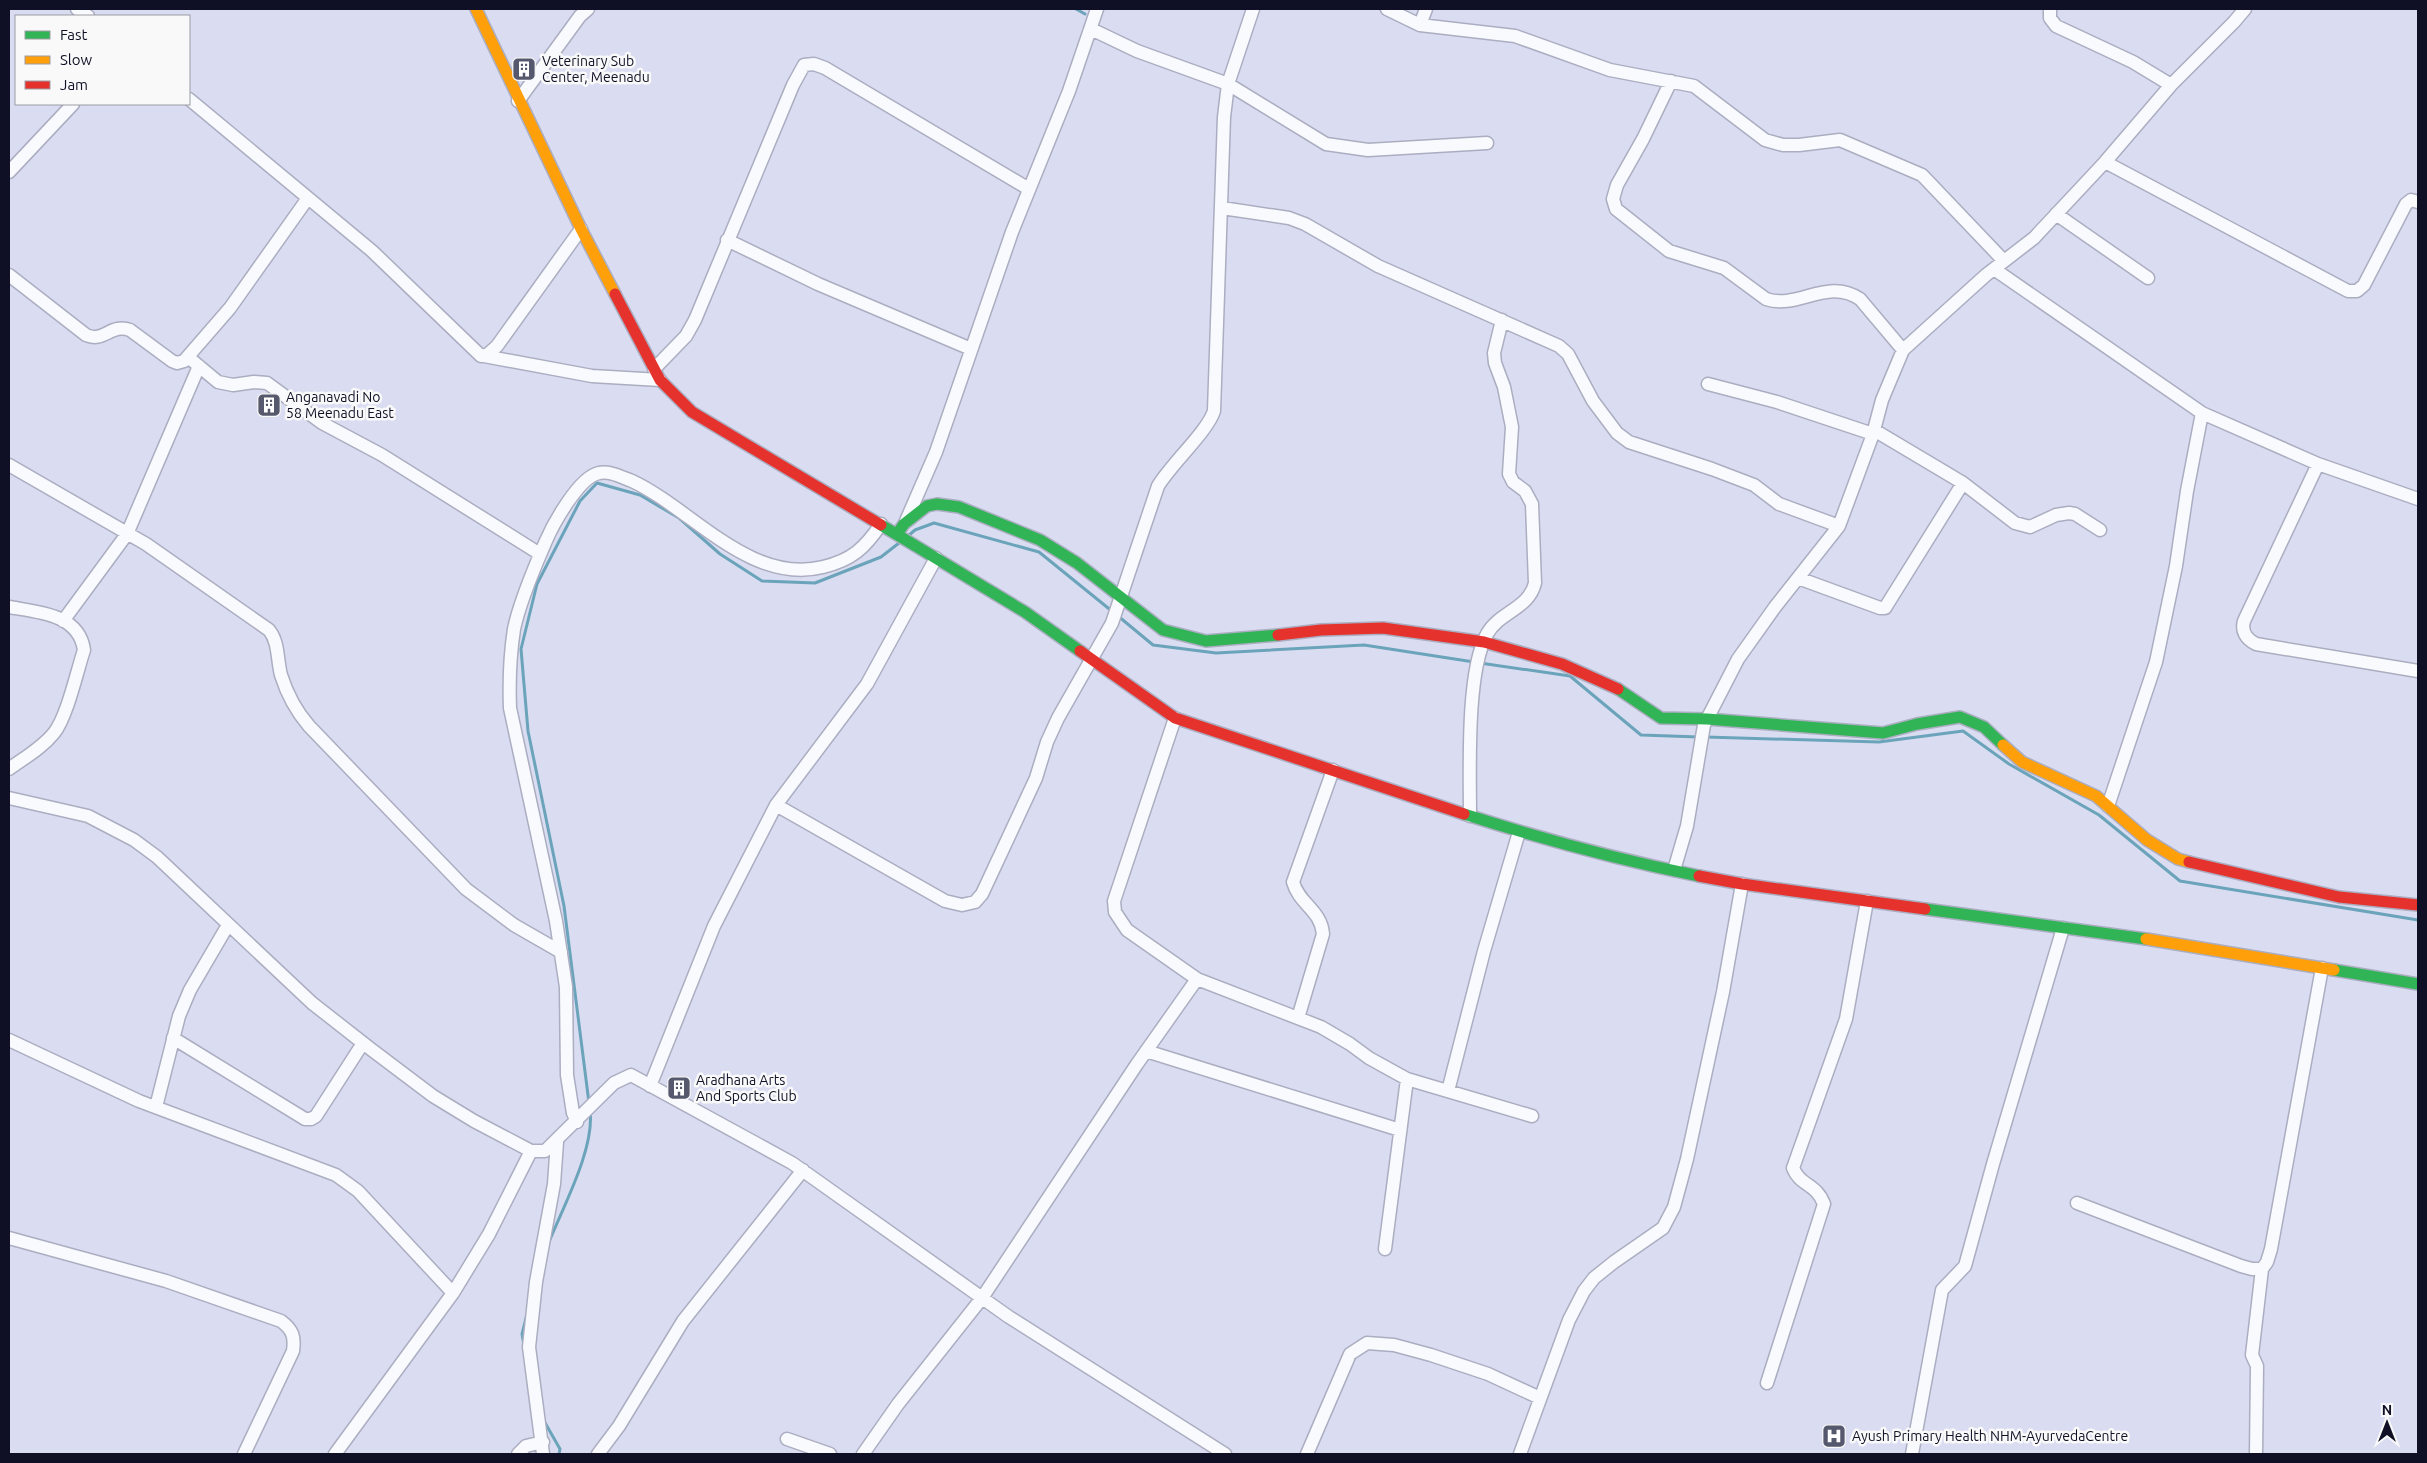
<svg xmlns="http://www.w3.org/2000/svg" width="2427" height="1463" font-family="Ubuntu,sans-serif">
<rect width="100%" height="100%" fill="#daddf1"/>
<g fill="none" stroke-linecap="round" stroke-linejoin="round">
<path stroke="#6ba4ba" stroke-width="3" d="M1076,9L1085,14
M908,536L915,530L934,523L1039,552L1113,612
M1118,616L1153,645L1216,653L1364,645L1474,662
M1480,663L1570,676L1641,735L1699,737
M1706,737L1879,742L1963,731L2009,764L2099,815L2180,881L2418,920
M589,1103L564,906L528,731L521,649L537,584L580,501L597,483L640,495L679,518L720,554L762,581L815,583L881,557L899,543
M549,1242C563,1207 595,1148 590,1111
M524,1345L522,1334L526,1318
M544,1421L560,1449L559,1454"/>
<g stroke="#abadc1" stroke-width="15">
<path id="street" d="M77,9L88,16
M1387,9L1420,25
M1426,9L1420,25L1515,36L1610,70L1694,86L1765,140L1783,145H1799L1840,140L1922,175L2004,261
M2050,9V18L2056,26L2133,62L2171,85
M1091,29L1137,51L1228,84L1326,144L1368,150L1487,143
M1671,81L1643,139L1617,185L1613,199L1616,209L1669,251L1724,268L1766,299C1798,310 1827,277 1860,299L1903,350
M189,99L372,251L481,356L488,354L497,346L581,229
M518,101L580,16L588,9
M2105,162L2348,291H2357L2364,285L2406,204L2411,200L2418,202
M9,172L73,104
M1222,208L1289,218L1305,224L1378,266L1559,346L1568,354L1593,401L1617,433L1629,442L1712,469L1754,485L1779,504L1839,526
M2056,214L2148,278
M727,240L818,284L971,349
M1994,269L2202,413L2318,464L2418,499
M9,275L86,335C104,343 111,323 130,330L172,361L177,363L184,361L230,308L308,198
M484,356L592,376L660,380
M188,357L218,382L233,385L254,382L267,383L322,423L382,455L540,554
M654,369L686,336L695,320L793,85L804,65L814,64L825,68L1029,189
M1708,384L1777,402L1873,434
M1874,430L1963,483L2015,523L2030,527L2056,515L2069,513L2075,514L2100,530
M2318,464L2244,621C2241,631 2246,639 2256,644L2418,671
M9,465L146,544L269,630C279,642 277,660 281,675C287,694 296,711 309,726L466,889L514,925L561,952
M906,521L936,452L1012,232L1069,91L1097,9
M1798,578L1880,608H1885L1963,483
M9,607C38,612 79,614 84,650C77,671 67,717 54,733C42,748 24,758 9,769
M63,621L127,534L199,366
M1175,718L1114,901L1115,912L1127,930L1197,979L1321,1027L1350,1044L1369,1058L1407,1079L1532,1116
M9,798L88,816L134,840L157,857L312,1003L372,1050L433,1096L474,1121L531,1151H545L614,1083L631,1075L792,1163L1009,1317L1225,1454
M776,805L945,901L962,905L975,902L982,894L1036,778L1047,742L1058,718L1112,623L1158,486C1172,463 1207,432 1214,411L1224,117L1228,84L1253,9
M2108,806L2156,662L2176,566L2187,491L2202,413
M1470,816C1470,771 1466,672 1487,634C1499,612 1529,609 1535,583L1532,504L1525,491L1513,482L1509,474L1512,427L1504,387L1495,363L1494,353L1502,320
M1674,870L1687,826L1704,725L1738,659L1775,607L1839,526L1873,434L1882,400L1903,350L1986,275L2034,238L2105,162L2171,85L2234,22L2245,9
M1298,1018L1323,934C1321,910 1299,904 1293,882L1333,770
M173,1038L305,1119H311L316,1116L363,1043
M9,1040L139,1101L336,1175L358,1191L453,1293
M1146,1051L1400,1130
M650,1086L714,926L776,805L867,684L936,558
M1448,1091L1484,951L1519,832
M156,1107L179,1016L190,990L228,925
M577,1122L573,1113L567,1075L566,987L556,921L510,708C509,682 510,655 514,629C519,605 535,566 545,543C553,524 579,477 599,473C611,471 621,477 632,481C692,509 750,585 823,567C852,560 865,548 881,524
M2077,1203L2241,1266L2252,1269H2262L2267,1262L2271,1249L2322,968
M9,1238L166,1281L281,1321C293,1330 295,1337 293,1351L244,1454
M1385,1249L1407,1079
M1767,1383L1824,1204C1816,1183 1800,1186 1793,1168L1846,1019L1867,901
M787,1439L830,1454
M335,1454L453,1293L489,1234L531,1151
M518,1454L526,1446L543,1442
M543,1454L529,1347L536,1282L554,1184L557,1142
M598,1454L619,1426L683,1321L803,1170
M863,1454L898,1404L982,1298L1137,1064L1197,979
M1307,1454L1350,1354L1367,1343L1394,1345L1431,1355L1488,1374L1540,1398
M1520,1454L1569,1320L1584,1291L1594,1278L1614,1262L1663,1228L1674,1207L1687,1159L1723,992L1742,884
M1912,1454L1942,1290L1965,1266L1993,1164L2063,928
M2256,1454L2257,1366L2252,1355L2262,1269"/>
</g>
<g stroke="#abadc1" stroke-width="14">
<path id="fast" d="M881,525L1025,612L1080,651
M897,534L904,524L927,506L937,504L959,507L1040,540L1077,563L1163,630L1206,641L1278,635
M1618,689L1661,718L1707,719L1883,733L1917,724L1960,717L1984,727L2003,745
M1464,814C1542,839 1620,860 1699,876
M1925,909L2146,939
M2334,970L2418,984"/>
</g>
<g stroke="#abadc1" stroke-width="14">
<path id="slow" d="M476,9L581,229L615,294
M2003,745L2022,762L2096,796L2147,840L2178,859L2189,862
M2146,939L2334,970"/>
</g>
<g stroke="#abadc1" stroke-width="14">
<path id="jam" d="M615,294L660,380L692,412L881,525
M1278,635L1321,630L1383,628L1484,642L1562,664L1618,689
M1080,651L1175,718L1464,814
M2189,862L2339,897L2418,905
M1699,876L1742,884L1925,909"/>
</g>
<use href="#street" stroke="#f9fafd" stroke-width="12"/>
<use href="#fast" stroke="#30b455" stroke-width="11"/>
<use href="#slow" stroke="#ff9f0a" stroke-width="11"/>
<use href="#jam" stroke="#e5322d" stroke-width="11"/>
</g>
<defs>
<g id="building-square" transform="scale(1.25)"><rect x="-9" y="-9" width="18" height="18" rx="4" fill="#56586d" stroke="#f9f9f9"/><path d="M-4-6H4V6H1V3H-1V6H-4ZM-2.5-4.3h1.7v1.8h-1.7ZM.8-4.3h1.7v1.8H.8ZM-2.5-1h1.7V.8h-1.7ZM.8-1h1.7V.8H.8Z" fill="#fff"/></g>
<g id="hospital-square" transform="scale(1.25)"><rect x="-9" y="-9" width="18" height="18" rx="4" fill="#56586d" stroke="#f9f9f9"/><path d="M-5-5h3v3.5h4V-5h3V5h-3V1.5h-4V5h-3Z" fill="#fff"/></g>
</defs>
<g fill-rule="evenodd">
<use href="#building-square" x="524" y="69"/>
<use href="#building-square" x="269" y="405"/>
<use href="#building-square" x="679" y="1088"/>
<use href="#hospital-square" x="1834" y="1436"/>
</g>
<g text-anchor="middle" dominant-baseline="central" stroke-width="5" stroke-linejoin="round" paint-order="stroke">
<g font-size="14" fill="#0f1026" stroke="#f9f9f9" text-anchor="start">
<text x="542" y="61">Veterinary Sub<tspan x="542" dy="16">Center, Meenadu</tspan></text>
<text x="286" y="397">Anganavadi No<tspan x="286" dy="16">58 Meenadu East</tspan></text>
<text x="696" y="1080">Aradhana Arts<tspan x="696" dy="16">And Sports Club</tspan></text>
<text x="1852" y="1436">Ayush Primary Health NHM-AyurvedaCentre</text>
</g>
</g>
<rect width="2427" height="1463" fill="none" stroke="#0f1026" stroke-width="20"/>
<rect x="15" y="15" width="175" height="90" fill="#f9f9f9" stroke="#9b9ca5"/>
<rect x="25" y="31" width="25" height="8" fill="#30b455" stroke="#9b9ca5"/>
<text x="60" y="40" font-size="15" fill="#0f1026">Fast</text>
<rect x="25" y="56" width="25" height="8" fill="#ff9f0a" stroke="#9b9ca5"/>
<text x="60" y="65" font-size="15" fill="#0f1026">Slow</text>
<rect x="25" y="81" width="25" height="8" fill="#e5322d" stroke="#9b9ca5"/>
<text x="60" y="90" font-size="15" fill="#0f1026">Jam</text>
<g transform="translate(2387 1423)" stroke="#f9f9f9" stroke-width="4" paint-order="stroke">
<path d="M0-4L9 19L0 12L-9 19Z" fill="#0f1026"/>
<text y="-8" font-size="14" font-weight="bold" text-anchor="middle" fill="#0f1026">N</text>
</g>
</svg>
